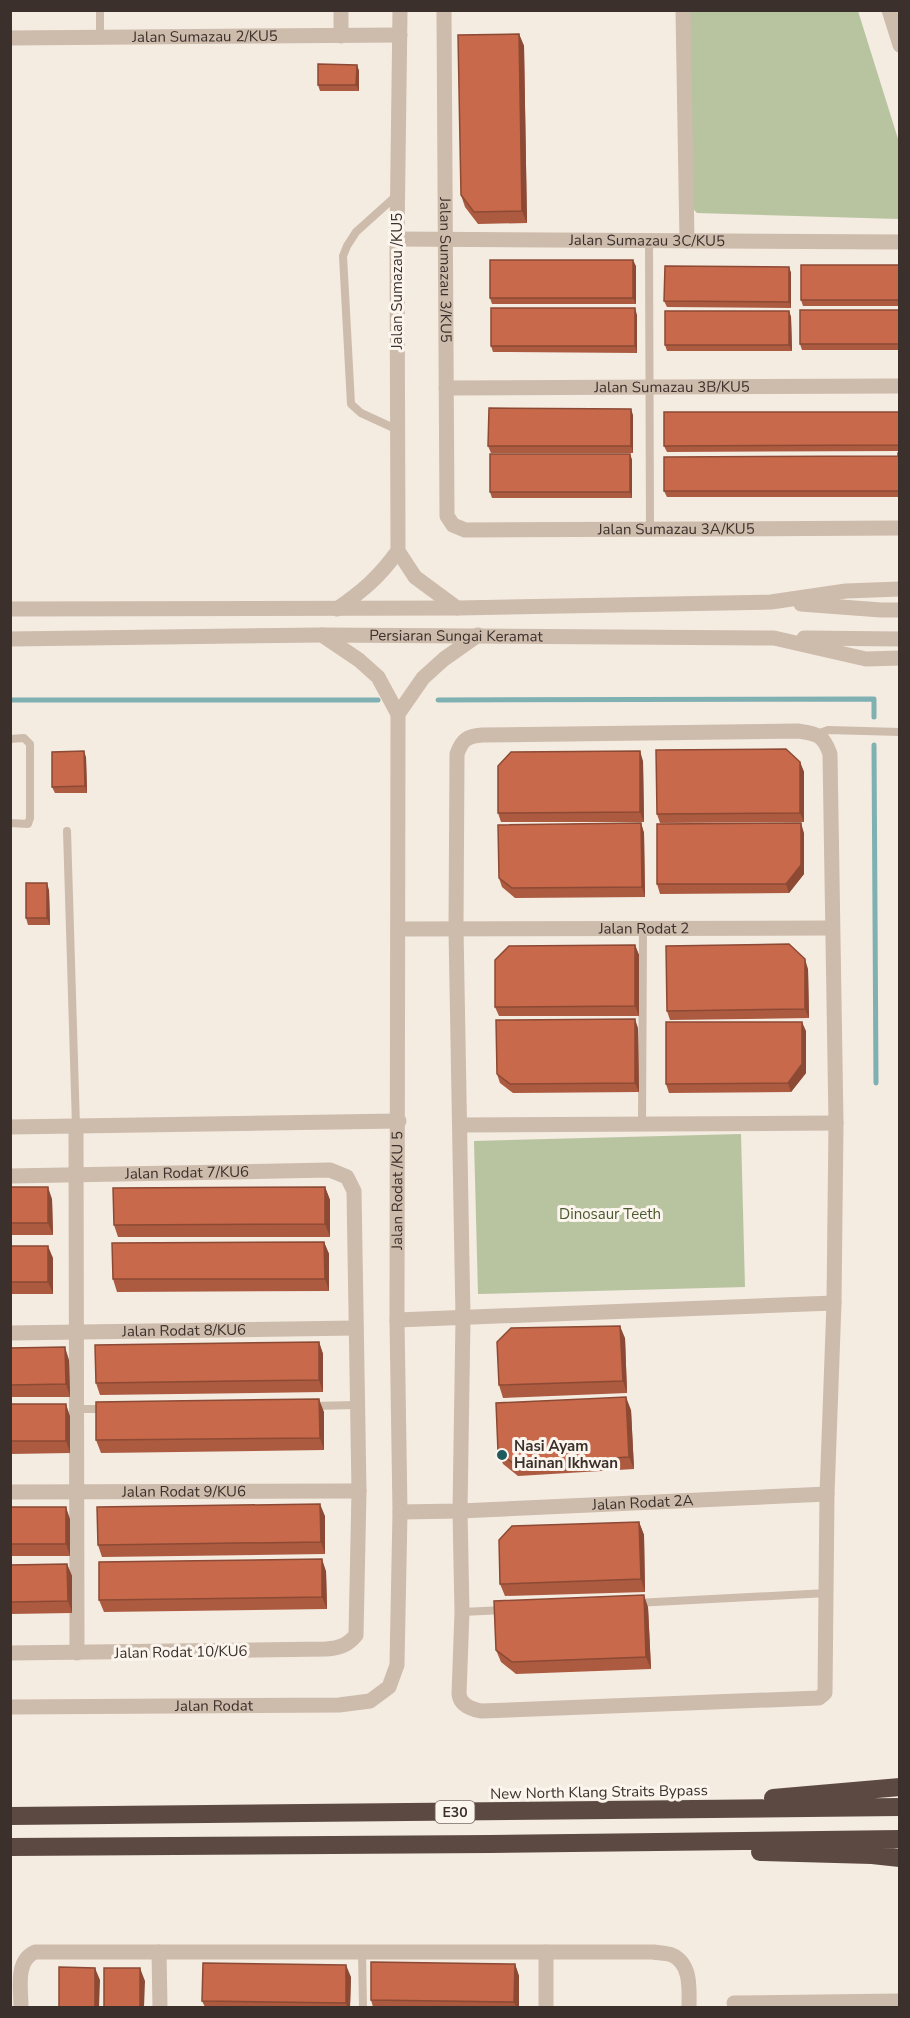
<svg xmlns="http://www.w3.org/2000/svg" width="910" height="2018" font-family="'Nunito Sans',sans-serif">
<rect width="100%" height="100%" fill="#f4ebe1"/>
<path fill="#b8c4a0" d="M680,11H858L899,142V219L697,213L684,199Z
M741,1134L745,1287L478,1294L474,1141Z"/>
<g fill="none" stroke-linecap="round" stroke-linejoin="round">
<path stroke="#7fb0b2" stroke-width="5" d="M10,700H378
M438,700L874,699V717
M874,745L876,1083"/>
<path stroke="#cdbbac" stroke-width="8" d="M100,10V38
M396,196L356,232L347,246L343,256L351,404L361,413L398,430
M649,241L650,529
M817,734L828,730L900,732
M10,739L24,738L30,744V818L28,824L10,823
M67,831L76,1126
M642,1124L643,928
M311,1406L357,1405
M74,1409H106
M636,1603L827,1593
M462,1612L504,1610
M362,1952L363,2008"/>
<g stroke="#cdbbac" stroke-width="15">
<path d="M341,10V36"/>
<path id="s1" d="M444,10L447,516L453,525L465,530L900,528"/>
<path d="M683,10L687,241"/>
<path d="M889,10L900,45"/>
<path id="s2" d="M10,38L400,35"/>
<path id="s3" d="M397,239L900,242"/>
<path id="s4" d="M446,388L900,386"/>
<path d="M398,551L397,239L400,10"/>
<path d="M798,731C817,734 823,734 830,754L836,1123L834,1303L827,1494L825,1693L819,1698L481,1711C471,1709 460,1705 459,1694L462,1612L460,1511L463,1318L456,929L457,754C462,740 467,736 482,735Z"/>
<path id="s5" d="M398,929L832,928"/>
<path d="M461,1125L836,1123"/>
<path d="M76,1126L77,1653"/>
<path d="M10,1127L399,1121"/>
<path id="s6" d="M10,1176L330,1170L347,1177L354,1191L359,1491L356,1635C348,1645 340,1648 326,1649L10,1653"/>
<path d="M397,1320L834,1303"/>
<path id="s7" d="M10,1333L356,1328"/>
<path id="s8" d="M10,1492L359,1491"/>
<path id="s9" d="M400,1512L460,1511L827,1494"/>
<path id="s10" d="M10,1707L339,1705L370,1701L389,1687L397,1665L400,1512L397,1320L398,714"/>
<path d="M159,1952L160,2008"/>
<path d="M546,1952V2008"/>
<path d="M734,2003L900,2001"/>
<path d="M21,2008C21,1988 15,1961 35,1952H653C659,1953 666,1953 672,1955C692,1964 689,1990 689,2008"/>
</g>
<g stroke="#cdbbac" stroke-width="15">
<path d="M801,604L881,610H900"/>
<path d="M10,609L458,608L771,602L846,591L900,589"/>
<path d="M337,609C364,590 379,577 398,551L415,577L457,608"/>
<path d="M322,635L359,660L378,677L398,714L423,678L444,659L478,635"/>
<path d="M804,638L900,639"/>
<path id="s11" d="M10,639L322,635L774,638L866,659L900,658"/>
</g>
<path stroke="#5c4a42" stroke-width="18" d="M773,1798L900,1787
M10,1816L900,1807
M10,1847L489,1844L900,1839
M760,1852L872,1855L900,1858"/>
</g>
<path fill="#ac5a40" d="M519,34L524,46L527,223L478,224L465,207L461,195Z
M357,65L359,71V91H320L318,85Z
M900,265V306H803L801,300Z
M636,266V304H492L490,298Z
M789,267L791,273V308L667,307L664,301Z
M900,310V350H802L800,344Z
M789,311L791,317L792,351H667L665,345Z
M637,315V353L493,352L491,346Z
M900,412V451L667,452L664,446Z
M633,415V453H491L488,446Z
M900,453V497H667L664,491L898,456Z
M630,454L632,460V498H492L490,492Z
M86,757L87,793H55L52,787Z
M643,761L644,822H501L498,813Z
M800,762L804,772V822L660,823L657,814Z
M641,823L644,833L645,897L515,898L502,887L499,878Z
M804,833V874L789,893L660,894L657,884Z
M49,890L50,925H28L26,918Z
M635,945L639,955V1016H499L495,1007Z
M808,969L809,1018L670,1020L667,1011Z
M638,1028L639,1092L513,1093L500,1083L497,1074Z
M806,1031V1073L791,1092L669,1093L666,1084Z
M10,1187L52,1199L53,1235H10Z
M325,1187L330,1200V1237H118L114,1225Z
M324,1242L329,1254V1291L117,1292L113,1279Z
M10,1246L53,1258V1294H10Z
M625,1338L627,1393L503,1398L499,1385Z
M319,1342L323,1354V1392L100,1395L96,1383Z
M10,1348L69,1360L70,1397H10Z
M10,1404L70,1416V1453L10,1454Z
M631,1410L634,1469L518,1476L503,1464L498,1451Z
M324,1412V1450L101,1453L96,1440Z
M10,1507L70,1519V1556H10Z
M325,1516V1554L102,1557L98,1545Z
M639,1522L644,1535L645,1592L505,1596L500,1584Z
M67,1564L72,1576V1613L10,1614V1565Z
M326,1571L327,1609L104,1612L99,1600Z
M648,1607L651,1669L516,1674L501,1662L496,1650Z
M515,1964L519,1976V2007H373L371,2000Z
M351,1977L350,2007H205L202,2001Z"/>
<path fill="#8c4a34" d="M519,34L524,46L527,223L522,211Z
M357,65L359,71V91L356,85Z
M633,260L636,266V304L633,298Z
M789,267L791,273V308L789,302Z
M635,308L637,315V353L635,346Z
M789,311L791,317L792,351L789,345Z
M631,409L633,415V453L631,446Z
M630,454L632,460V498L630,492Z
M84,751L86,757L87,793L85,786Z
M640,751L643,761L644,822L640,812Z
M800,762L804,772V822L800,813Z
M641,823L644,833L645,897L642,887Z
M801,823L804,833V874L789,893L786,884Z
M47,883L49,890L50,925L47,918Z
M635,945L639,955V1016L635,1006Z
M805,959L808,969L809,1018L805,1009Z
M635,1019L638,1028L639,1092L635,1083Z
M802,1022L806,1031V1073L791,1092L788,1083Z
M48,1187L52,1199L53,1235L48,1223Z
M325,1187L330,1200V1237L325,1224Z
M324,1242L329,1254V1291L325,1279Z
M48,1246L53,1258V1294L48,1282Z
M620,1326L625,1338L627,1393L623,1381Z
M319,1342L323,1354V1392L319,1380Z
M65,1347L69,1360L70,1397L66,1384Z
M626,1397L631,1410L634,1469L629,1457Z
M319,1399L324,1412V1450L320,1438Z
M66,1404L70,1416V1453L66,1441Z
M320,1504L325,1516V1554L321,1542Z
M66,1507L70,1519V1556L66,1544Z
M639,1522L644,1535L645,1592L641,1579Z
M322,1559L326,1571L327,1609L322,1597Z
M67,1564L72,1576V1613L68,1601Z
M644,1595L648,1607L651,1669L646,1657Z
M515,1964L519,1976V2007H516L514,2002Z
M346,1965L351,1977L350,2007H347L346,2003Z
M95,1968L100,1980L99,2007H95Z
M140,1968L145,1981L144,2007H140Z"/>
<path fill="#c8694b" stroke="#8c4a34" stroke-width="1.5" d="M519,34L522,211L474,212L461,195L458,35Z
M318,64L357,65L356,85H318Z
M490,260H633V298H490Z
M801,265H900V300H801Z
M665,266L789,267V302L664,301Z
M491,308H635V346H491Z
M800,310H900V344H800Z
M665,311H789V345H665Z
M489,408L631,409V446H488Z
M664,412H900V445L664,446Z
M898,453H900V491H664V457L898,456Z
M490,454H630V492H490Z
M786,749L800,762V813L657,814L656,750Z
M84,751L85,786L52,787V752Z
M640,751V812L498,813V766L511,752Z
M641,823L642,887L512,888L499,878L498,825Z
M801,823V865L786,884H657V824Z
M26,883H47V918H26Z
M789,944L805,959V1009L667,1011L666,946Z
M635,945V1006L495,1007V960L509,946Z
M635,1019V1083L510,1084L497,1074L496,1020Z
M666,1022H802V1064L788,1083L666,1084Z
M10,1187H48V1223H10Z
M325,1187V1224L114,1225L113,1188Z
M324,1242L325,1279H113L112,1243Z
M10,1246H48V1282H10Z
M620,1326L623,1381L499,1385L497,1342L511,1328Z
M319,1342V1380L96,1383L95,1345Z
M65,1347L66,1384L10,1385V1348Z
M626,1397L629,1457L514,1464L498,1451L496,1403Z
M319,1399L320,1438L96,1440V1402Z
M10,1404H66V1441H10Z
M320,1504L321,1542L98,1545L97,1507Z
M10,1507H66V1544H10Z
M639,1522L641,1579L500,1584L499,1540L512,1526Z
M322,1559V1597L99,1600V1562Z
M67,1564L68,1601L10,1602V1565Z
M644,1595L646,1657L512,1662L496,1650L494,1601Z
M371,1962L515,1964L514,2002L371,2000Z
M203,1963L346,1965V2003L202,2001Z
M59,1967L95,1968V2007H59Z
M104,1968H140V2007H104Z"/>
<circle fill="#1f5a5e" stroke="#fbf5ee" stroke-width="2" cx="502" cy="1455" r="6"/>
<g text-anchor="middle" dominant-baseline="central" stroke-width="6" stroke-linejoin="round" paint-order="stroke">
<rect fill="#fbf5ee" stroke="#756b66" stroke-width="1.5" x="435.5" y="1801" width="39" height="22" rx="4.5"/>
<g font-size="14" font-weight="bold" fill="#3b302b">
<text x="455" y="1812">E30</text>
</g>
<g font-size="15" fill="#3b302b" stroke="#fbf5ee">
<text stroke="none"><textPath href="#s2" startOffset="195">Jalan Sumazau 2/KU5</textPath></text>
<text stroke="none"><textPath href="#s3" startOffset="250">Jalan Sumazau 3C/KU5</textPath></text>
<text stroke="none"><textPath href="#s1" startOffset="260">Jalan Sumazau 3/KU5</textPath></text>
<text transform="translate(397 281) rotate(-90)">Jalan Sumazau /KU5</text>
<text stroke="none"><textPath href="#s4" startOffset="226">Jalan Sumazau 3B/KU5</textPath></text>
<text stroke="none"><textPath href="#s1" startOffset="741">Jalan Sumazau 3A/KU5</textPath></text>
<text stroke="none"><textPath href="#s11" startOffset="446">Persiaran Sungai Keramat</textPath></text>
<text stroke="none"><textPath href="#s5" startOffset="246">Jalan Rodat 2</textPath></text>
<text stroke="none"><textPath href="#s6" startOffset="177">Jalan Rodat 7/KU6</textPath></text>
<text stroke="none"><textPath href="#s10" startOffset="882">Jalan Rodat /KU 5</textPath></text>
<text stroke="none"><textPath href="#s7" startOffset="174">Jalan Rodat 8/KU6</textPath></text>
<text stroke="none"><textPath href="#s8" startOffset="174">Jalan Rodat 9/KU6</textPath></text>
<text stroke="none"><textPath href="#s9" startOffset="243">Jalan Rodat 2A</textPath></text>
<text transform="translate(181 1652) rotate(-1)">Jalan Rodat 10/KU6</text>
<text stroke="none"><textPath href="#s10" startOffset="204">Jalan Rodat</textPath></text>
<text transform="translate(599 1792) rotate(-1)">New North Klang Straits Bypass</text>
</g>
<g font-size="15" fill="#4a5a2e" stroke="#fbf5ee">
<text x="610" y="1214">Dinosaur Teeth</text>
</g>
<g font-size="15" font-weight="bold" fill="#3b302b" stroke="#fbf5ee" text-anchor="start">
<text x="514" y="1446">Nasi Ayam<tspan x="514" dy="17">Hainan Ikhwan</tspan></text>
</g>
</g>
<rect width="910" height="2018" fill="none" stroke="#3b302b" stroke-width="24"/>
</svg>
